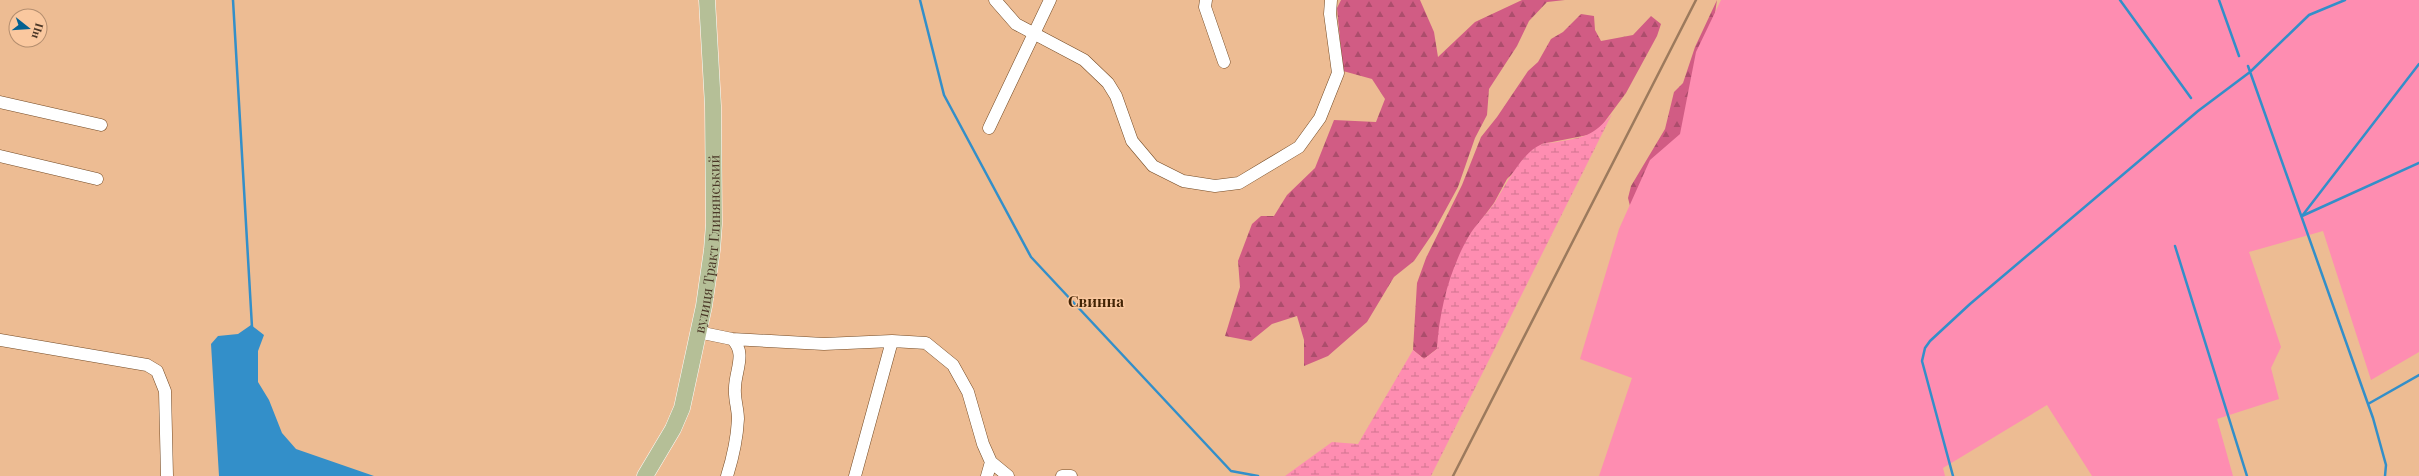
<svg xmlns="http://www.w3.org/2000/svg" width="2419" height="476" font-family="'Playfair Display',serif">
<defs>
<pattern id="forest-firs" width="22" height="20" patternUnits="userSpaceOnUse"><rect width="22" height="20" fill="#d15c84"/><path d="M5 1l3.5 6h-7zM16 11l3.5 6h-7z" fill="#ac4d6c"/></pattern>
<pattern id="wetland-marsh" width="20" height="14" patternUnits="userSpaceOnUse"><rect width="20" height="14" fill="#fe8db1"/><path d="M1 5h8M5 5V1M11 12h8M15 12V8" fill="none" stroke="#d07490"/></pattern>
</defs>
<rect width="100%" height="100%" fill="#edbc93"/>
<path fill="url(#forest-firs)" d="M1341,0H1420L1434,32L1438,57L1475,22L1522,0H1565L1547,2L1529,21L1517,46L1489,89L1487,115L1475,138L1458,187L1433,233L1414,261L1394,277L1367,322L1328,356L1304,366V340L1297,316L1272,324L1251,341L1225,336L1240,287L1238,261L1252,224L1261,216H1274L1287,195L1315,168L1334,120L1376,122L1385,99L1372,79L1343,71L1337,8Z
M1717,0L1701,108L1631,210L1628,198L1631,186L1665,129L1674,92L1683,83L1695,47Z
M1581,14L1594,16L1595,30L1601,41L1633,35L1651,16L1661,24L1657,36L1626,93L1603,124L1593,134L1542,144L1507,179L1494,203L1470,235L1454,270L1443,310L1437,349L1424,359L1413,350L1417,283L1426,258L1462,185L1481,137L1497,117L1528,71L1538,62L1551,39L1563,32Z"/>
<path fill="url(#wetland-marsh)" d="M1612,114L1431,476H1285L1332,442L1358,444L1413,350L1424,359L1437,349C1439,311 1450,268 1469,236C1476,224 1487,214 1495,202C1506,185 1522,152 1542,144C1546,142 1553,143 1557,142C1585,137 1593,136 1612,114Z"/>
<path fill="#fe8db1" d="M1721,0H2419V352L2371,380L2323,231L2249,252L2281,347L2271,368L2279,399L2217,419L2233,476H2092L2047,405L1943,468L1945,476H1599L1632,378L1580,359L1619,229L1650,160L1680,134L1696,52Z"/>
<path fill="#338fc9" d="M251,325L264,335L258,351V382L269,400L282,433L296,449L374,476H219L211,344L218,336L238,334Z"/>
<g fill="none" stroke-linecap="round" stroke-linejoin="round">
<path stroke="#338fc9" stroke-width="2.5" d="M233,0L252,327
M920,0L944,95L1031,257L1231,471L1258,476
M2120,0L2191,98
M2219,0L2239,56
M2248,66L2373,418L2386,465L2385,476
M2302,216L2419,64
M2302,216L2419,163
M2175,246L2247,476
M2368,404L2419,375
M1953,476L1922,361L1925,348L1930,341L1970,304L2198,111L2250,72L2309,15L2345,0"/>
<g stroke="#744a24" stroke-width="13">
<path id="minor" d="M995,0L1016,24L1084,60L1108,83L1116,96L1132,141L1153,166L1183,181L1215,186L1239,183L1299,147L1320,118L1338,73L1330,14L1331,0
M1206,0L1205,7L1224,62
M0,102L101,125
M989,128L1050,0
M0,156L97,179
M698,332L732,339L824,344L892,341L926,343L953,365L968,392L983,444L991,462L1008,476
M0,340L147,365L157,371L165,391L167,476
M727,476C733,457 737,439 738,419C738,409 734,398 735,388C735,371 747,353 732,339
M855,476L892,341
M987,476L991,462
M1062,476H1071"/>
</g>
<g stroke="#fff" stroke-width="17">
<g id="major">
<path id="s1" d="M645,476L673,429L682,408L704,306L712,250L714,224L713,106L707,0"/>
</g>
</g>
<use href="#minor" stroke="#fff" stroke-width="12"/>
<use href="#major" stroke="#b5bf97" stroke-width="16"/>
<path stroke="#9c7a5d" stroke-width="2.5" d="M1453,476L1696,0"/>
</g>
<g text-anchor="middle" dominant-baseline="central" stroke-width="3" stroke-linejoin="round" paint-order="stroke">
<g font-size="14" fill="#4a3626" stroke="#fac89f">
<text stroke="none"><textPath href="#s1" startOffset="244">вулиця Тракт Глинянський</textPath></text>
</g>
<g font-size="15" font-weight="bold" fill="#432405" stroke="#fac89f">
<text x="1096" y="301">Свинна</text>
</g>
</g>
<g transform="translate(28 28) rotate(107)"><circle r="19" fill="#fac89f" stroke="#b48e6f"/>
<path d="M0-3L7 15L0 10L-7 15Z" fill="#036191"/>
<text y="-6" font-size="11" font-weight="bold" text-anchor="middle" fill="#4a3626">Пн</text>
</g>
</svg>
